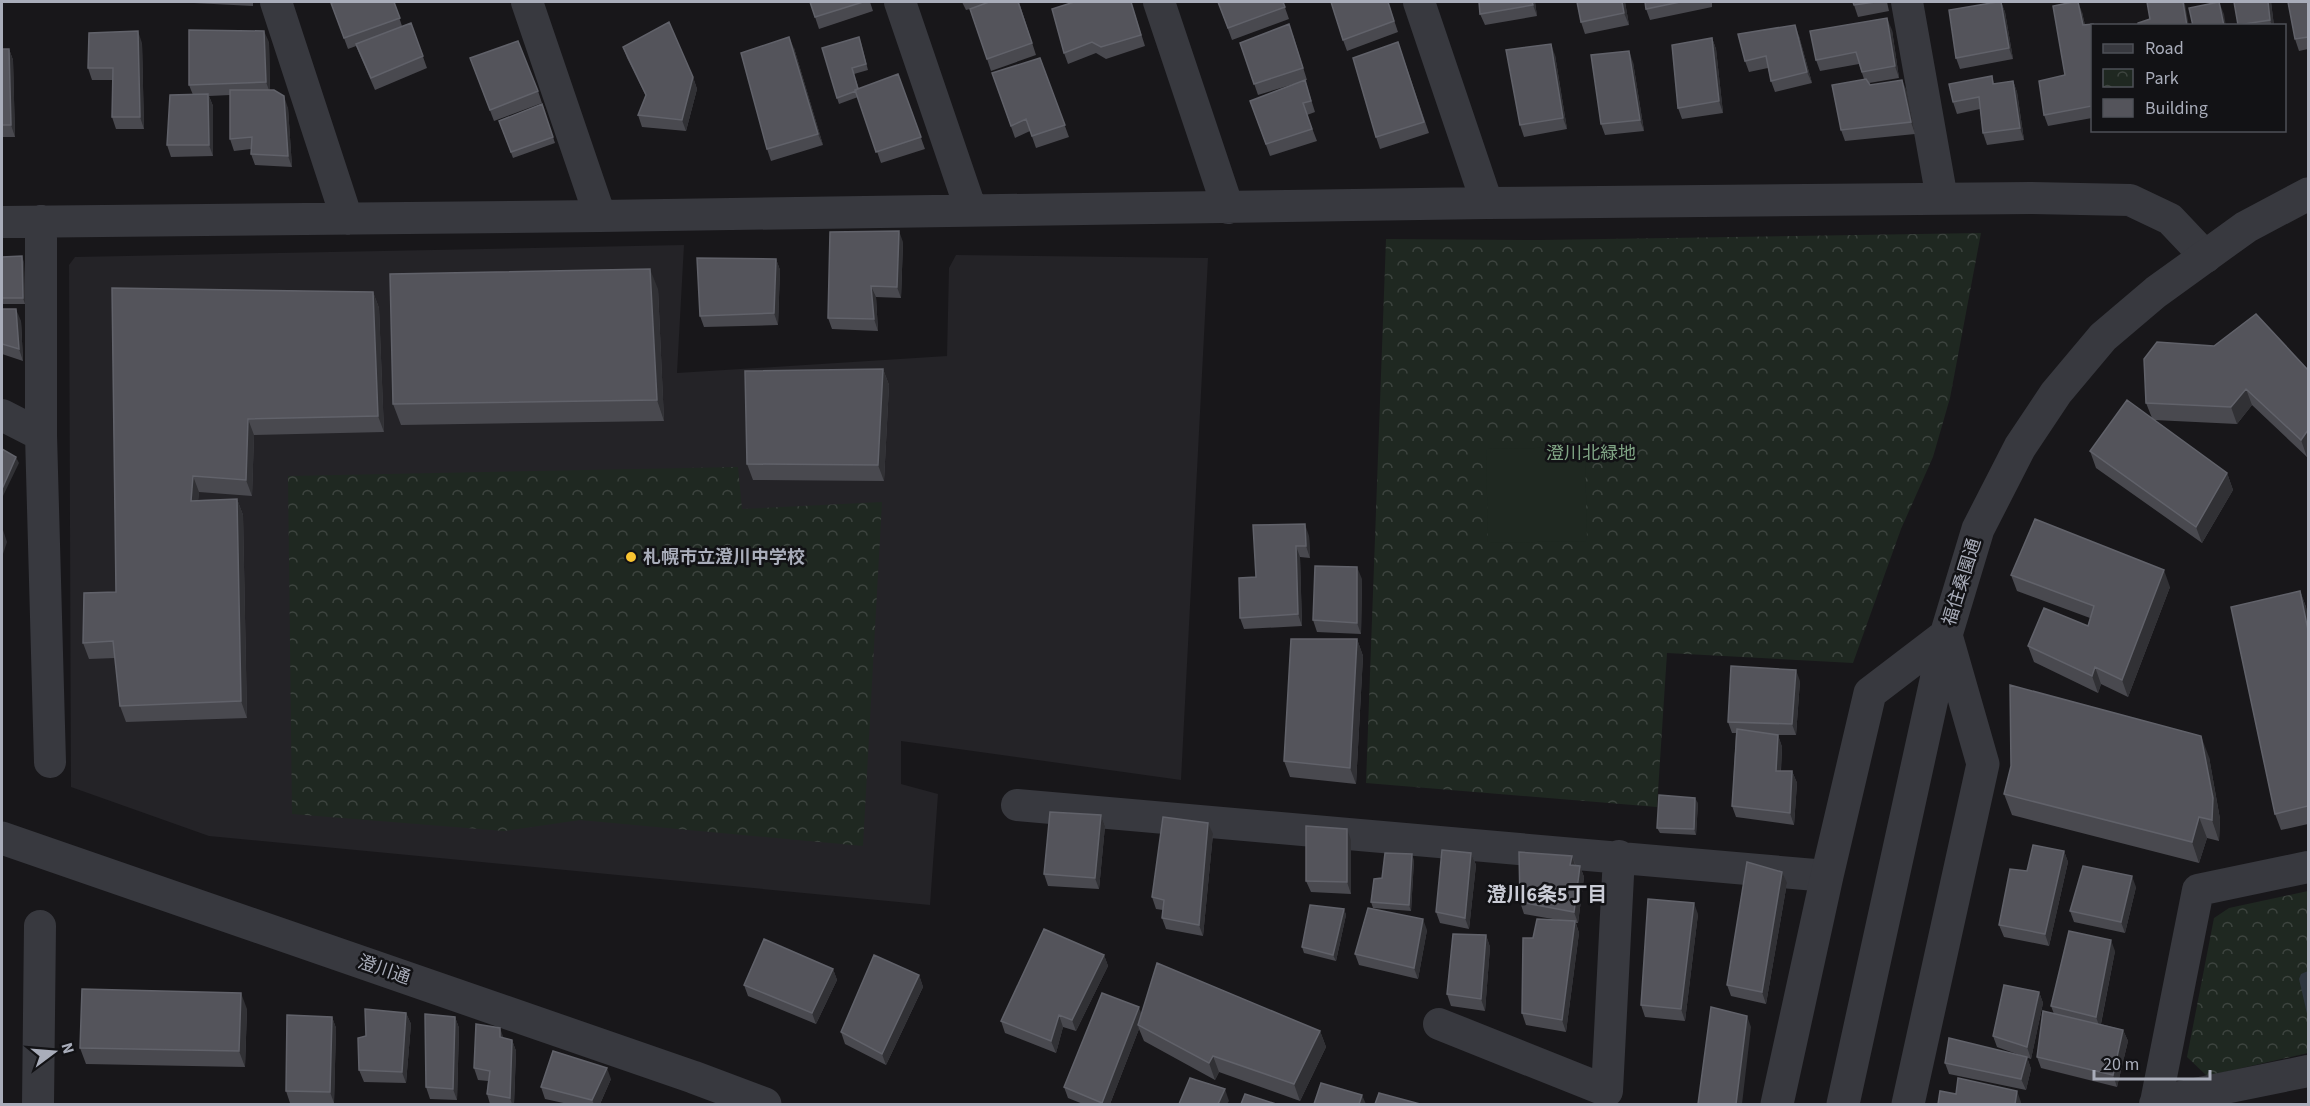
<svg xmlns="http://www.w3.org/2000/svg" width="2310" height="1106" font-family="'Source Sans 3','Noto Sans JP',sans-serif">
<defs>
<pattern id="park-crowns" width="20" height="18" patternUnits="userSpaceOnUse" patternTransform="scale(1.5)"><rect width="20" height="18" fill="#1f2821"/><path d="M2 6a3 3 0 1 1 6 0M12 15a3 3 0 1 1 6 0" fill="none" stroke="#3d443f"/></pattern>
</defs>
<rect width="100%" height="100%" fill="#18171a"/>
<path fill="#242327" d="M684,245L677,373L947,356L949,268L956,255L1208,258L1181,780L901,741V784L938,794L930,905L209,836L71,787L69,265L75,257Z"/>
<path fill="url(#park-crowns)" d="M1981,233L1950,398L1933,457L1901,529L1853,663L1667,653L1657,807L1366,783L1386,239L1540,240Z
M738,467L742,509L882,502L863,846L580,820L504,831L292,814L288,476Z
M2308,891V1053L2207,1076L2187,1057L2214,918L2229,908Z"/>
<path fill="#1f2821" d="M1585,447L1587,541L1488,543L1486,449Z"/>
<path fill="#2d353e" d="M2308,971V1018L2299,979L2301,974Z"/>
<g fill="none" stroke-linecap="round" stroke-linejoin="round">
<path stroke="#38393f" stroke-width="32" d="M276,2L347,219
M527,2L600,216
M900,2L971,210
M1159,2L1228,208
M1419,2L1487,203
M1907,2L1942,199
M41,221V435L50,762
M2,222L600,216L1487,203L2031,198L2130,200L2170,219L2206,257
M2,415L41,435
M1017,805L1827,876
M1439,1024L1607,1091L1619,856
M2156,1102L2198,890L2308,867
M38,1104L40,926
M2155,1104L2156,1102L2308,1071"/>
<path stroke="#38393f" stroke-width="33" d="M2,838L693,1077L765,1104
M1777,1104L1827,876L1870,693L1946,635L1983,764L1908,1104
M1843,1104L1946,635L1978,529L2020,447L2056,393L2103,337L2156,292L2246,227L2308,194"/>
</g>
<path fill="#49494f" d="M174,2H253V6Z
M394,2L402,26L411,23L427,68L375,90L356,46L348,49L331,3Z
M810,2H870L873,11L819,29Z
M962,2H1019L1036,55L991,71L970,9L966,10Z
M1131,2L1145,46L1106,59L1096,53L1068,64L1064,53Z
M1218,2H1283L1289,19L1232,40Z
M1388,2L1398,32L1347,51L1343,40Z
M1479,2H1535L1537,16L1485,25L1480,14Z
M1577,2H1625L1629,25L1585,34L1581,22Z
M1645,2H1712V7L1650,20L1646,9Z
M1853,2H1887L1889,11L1858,17Z
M2001,2L2005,12L2013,59L1960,69L1956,58Z
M2234,2H2271L2274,26H2239Z
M2308,2V49L2299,51L2295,39Z
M2082,12L2085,25L2092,26V118L2048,126L2044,115L2065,75Z
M1892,30L1899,78L1869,83L1870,85L1907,91L1915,134L1845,141L1841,130L1864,79L1859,64L1820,71L1816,60Z
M1293,35L1307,80L1258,95L1240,43Z
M1799,36L1812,83L1775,92L1771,81L1768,68L1749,72L1745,61Z
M1712,38L1716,49L1723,113L1682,119L1678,108Z
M269,42L270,90L288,108L292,167L255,165L251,154V149L234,151L230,139V95L209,96L213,106V156L171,157L167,145L193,95L189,85Z
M1398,42L1429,133L1380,149L1376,137Z
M142,43L144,129H116L112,117L113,80H92L88,68Z
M861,43L868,70L854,74L859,89L898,74L925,149L881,163L858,97L839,104L837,98Z
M623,47L693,77L697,89L686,131L642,127L638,115L646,96L627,58Z
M794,48L823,145L771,161L767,149Z
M2,49H9L13,60L15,137H2Z
M1555,55L1567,129L1524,137L1520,125Z
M470,58L538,91L542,103L494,121Z
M1040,58L1069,137L1036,148L1030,131L1015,138L992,73Z
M1633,62L1644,131L1605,135L1601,124Z
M1992,76L1994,84L2013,81L2017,92L2024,140L1987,145L1983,133L1980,109L1957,114L1953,102Z
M1305,80L1315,112L1307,115L1317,141L1270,156L1250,101Z
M542,104L555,143L513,158L499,121Z
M903,242L901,298L876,297L878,331L832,329L828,318Z
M2,257L24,262L25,304H2Z
M776,259L780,270L778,325L704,327L700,316Z
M112,288L373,292L379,308L384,432L254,435L252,496L199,492L198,500L237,499L243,515L247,718L126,722L120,706L115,658L89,659L83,643L116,592Z
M658,289L664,421L401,425L393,404Z
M2,309L21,321L23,361L2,354Z
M883,369L889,385L884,481L753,480L747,464Z
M2308,370V454L2307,457L2252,405L2237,424L2154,420L2227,473L2233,490L2202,543L2096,468L2090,451L2152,418L2146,403Z
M1309,536L1310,558L1300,557L1302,626L1244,629L1240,618L1256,577Z
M2011,575L2170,587L2128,697L2101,684L2098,693L2034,662L2028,646L2088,626L2090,618L2017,591Z
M1362,579L1361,634L1317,632L1313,620Z
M2300,591L2306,607L2308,620V824L2281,830L2275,814Z
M1357,639L1363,656L1356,784L1290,777L1284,761Z
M1800,681L1796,735H1773H1778L1782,747L1781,771H1792L1797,783L1794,825L1736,817L1732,806L1736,733H1732L1728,722Z
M2209,757L2220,819L2219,841L2207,838L2199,863L2012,815L2004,794Z
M1698,803L1696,835L1660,833L1657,828Z
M1101,815L1105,826L1099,889L1048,886L1044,874Z
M1213,834L1203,936L1166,929L1162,918L1163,910L1156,909L1152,897Z
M1351,840V894L1311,892L1306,881Z
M2064,851L2068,862L2049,946L2004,937L1999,925L2027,871Z
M1471,853L1476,865L1469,929L1440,923L1436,912Z
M1572,856L1576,866H1580L1584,877L1578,923H1576L1579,933L1566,1032L1526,1025L1522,1013L1564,921L1524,914L1520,902Z
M1414,860L1411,911L1373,908L1371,902L1382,878Z
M1787,883L1766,1004L1731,996L1727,985Z
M2136,887L2125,933L2074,922L2070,911Z
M1344,909L1346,915L1336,961L1304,953L1302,947Z
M1698,914L1685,1021L1645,1017L1641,1005Z
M1427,930L1418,979L1359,965L1355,954Z
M1486,935L1490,947L1485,1011L1451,1006L1447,994Z
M2115,951L2101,1024L2123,1030L2128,1041L2117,1087L2041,1068L2037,1057L2054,1014L2051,1006Z
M1104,955L1108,966L1076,1031L1063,1027L1056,1053L1005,1033L1001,1021Z
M833,969L837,980L816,1024L748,996L744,985Z
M919,975L923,987L886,1065L845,1044L841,1032Z
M2039,992L2043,1003L2031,1059L1997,1047L1993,1036Z
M247,1009L245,1067L86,1064L80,1048Z
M406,1013L411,1024L406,1083L364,1082L359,1070L366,1036Z
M1141,1013L1320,1031L1326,1047L1300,1101L1219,1072L1215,1080L1144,1041L1139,1029L1110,1104H1083L1068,1098L1064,1087Z
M332,1017L336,1028L334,1103H290L286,1091Z
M455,1017L459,1028L457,1100L430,1099L426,1087Z
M504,1038L512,1040L516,1051L514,1104H490L487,1094L488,1081L478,1080L474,1068Z
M2027,1057L2031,1069L2026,1090L1949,1074L1945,1063Z
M611,1079L600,1104H568L545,1099L541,1087Z"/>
<path fill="#313135" d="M1532,2H1535L1537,16L1533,5Z
M1622,2H1625L1629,25L1624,13Z
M2001,2L2005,12L2013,59L2009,48Z
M2078,2L2082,12L2087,37L2083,25Z
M2183,2H2184L2185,4L2189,26H2187Z
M2219,2L2224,14L2226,26H2224Z
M2268,2H2271L2274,26H2272L2270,20Z
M1887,18L1892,30L1899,78L1895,66Z
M1795,25L1799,36L1812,83L1807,72Z
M138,31L142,43L144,129L140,117Z
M264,31L269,42L270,93L266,82Z
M789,37L794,48L823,145L818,134Z
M1712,38L1716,49L1723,113L1719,101Z
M1551,44L1555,55L1567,129L1563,118Z
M9,49L13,60L15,137L11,125Z
M1629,51L1633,62L1644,131L1640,120Z
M693,77L697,89L686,131L682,120Z
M1902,80L1907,91L1915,134L1911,122Z
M2013,81L2017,92L2024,140L2020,128Z
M208,94L213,106V156L209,145Z
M284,96L288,108L292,167L288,156Z
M899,231L903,242L901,298L897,287Z
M22,256L24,262L25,304L23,298Z
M776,259L780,270L778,325L774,313Z
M650,269L658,289L664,421L657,400Z
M871,286L876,297L878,331L874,319Z
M373,292L379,308L384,432L378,416Z
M16,309L21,321L23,361L19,349Z
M883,369L889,385L884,481L878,465Z
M2246,389L2252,405L2237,424L2231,407Z
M248,419L254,435L252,496L246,480Z
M2308,430V454L2307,457L2301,440Z
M16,457L19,463L3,496L2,489Z
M2227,473L2233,490L2202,543L2196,527Z
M193,476L199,492L197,517L191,501Z
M237,499L243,515L247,718L241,701Z
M1305,524L1309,536L1310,558L1306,546Z
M3,530L7,542L2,557V534Z
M1296,546L1300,557L1302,626L1298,614Z
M1357,567L1362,579L1361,634L1357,623Z
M2164,570L2170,587L2128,697L2122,680Z
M2300,591L2306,607L2308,620V630Z
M1357,639L1363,656L1356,784L1350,768Z
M2095,667L2101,684L2098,693L2092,676Z
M1796,670L1800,681L1796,735L1792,724Z
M1778,735L1782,747L1780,783L1776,771Z
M2201,736L2209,757L2220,819L2219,841L2212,820Z
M1792,771L1797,783L1794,825L1790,813Z
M1695,798L1698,803L1696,835L1694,829Z
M1101,815L1105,826L1099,889L1095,878Z
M2199,817L2207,838L2199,863L2192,842Z
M1208,823L1213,834L1203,936L1199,925Z
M1347,829L1351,840V894L1347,882Z
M2064,851L2068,862L2049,946L2045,934Z
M1471,853L1476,865L1469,929L1465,918Z
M1412,854L1414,860L1411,911L1409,905Z
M1572,856L1576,868L1570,865Z
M1580,866L1584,877L1578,923L1574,912Z
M1782,872L1787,883L1766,1004L1762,992Z
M2132,876L2136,887L2125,933L2121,922Z
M1694,903L1698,914L1685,1021L1681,1009Z
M1344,909L1346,915L1336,961L1333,955Z
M1423,919L1427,930L1418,979L1414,968Z
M1575,921L1579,933L1566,1032L1562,1020Z
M1486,935L1490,947L1485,1011L1481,999Z
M2111,940L2115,951L2100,1028L2096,1017Z
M1104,955L1108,966L1076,1031L1072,1020Z
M833,969L837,980L816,1024L812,1013Z
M919,975L923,987L886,1065L882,1054Z
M2039,992L2043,1003L2031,1059L2027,1047Z
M241,993L247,1009L245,1067L239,1051Z
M1139,1007L1143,1019L1138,1025L1139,1029L1110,1104H1103L1102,1103Z
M406,1013L411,1024L406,1083L402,1072Z
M1059,1015L1063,1027L1056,1053L1051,1041Z
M1747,1016L1751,1027L1742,1104H1736Z
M332,1017L336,1028L334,1103L330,1092Z
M455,1017L459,1028L457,1100L453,1089Z
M500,1028L504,1039L500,1037Z
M2123,1030L2128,1041L2117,1087L2113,1075Z
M1320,1031L1326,1047L1300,1101L1294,1084Z
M512,1040L516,1051L514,1104H512L510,1098Z
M1213,1056L1219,1072L1215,1080L1209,1063Z
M2027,1057L2031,1069L2026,1090L2021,1079Z
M607,1068L611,1079L600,1104H594L592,1100Z
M1225,1089L1229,1101L1227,1104H1218Z
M2017,1091L2021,1102V1104H2015Z
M1362,1095L1366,1104H1359Z"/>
<path fill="#54545b" stroke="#61626a" stroke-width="1.5" d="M335,2H394L400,18L344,38L331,3Z
M810,2H863L815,17Z
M989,2H1018L1032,43L987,59L970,9Z
M1074,2H1131L1141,35L1101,47L1092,42L1064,53L1052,9Z
M1218,2H1283L1285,7L1228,28Z
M1331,2H1388L1394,21L1343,40Z
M1479,2H1532L1533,5L1480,14Z
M1577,2H1622L1624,13L1581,22Z
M1645,2H1680L1646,9Z
M1853,2H1875L1854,5Z
M1997,2H2001L2009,48L1956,58L1949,10Z
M2073,2H2078L2083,25L2093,24V26L2092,106L2044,115L2039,81L2065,75L2053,6Z
M2147,2H2183L2187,26H2138V23L2150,19Z
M2219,2L2224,26H2193L2189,8Z
M2234,2H2268L2270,20L2238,25Z
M2288,2H2308V37L2295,39Z
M1887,18L1895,66L1862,72L1856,52L1816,60L1810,31Z
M669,22L693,77L682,120L638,115L646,95L623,47Z
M411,23L423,56L371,78L356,44Z
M1289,24L1303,68L1254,84L1240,43Z
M1795,25L1807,72L1771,81L1766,56L1745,61L1738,34Z
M189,30L264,31L266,82L189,85Z
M138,31L140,117H112L113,68H88L89,33Z
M789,37L818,134L767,149L741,53Z
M859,37L866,64L852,68L858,89L855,90L856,91L837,98L822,48Z
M1712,38L1719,101L1678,108L1672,45Z
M518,41L538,91L490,110L470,58Z
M1398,42L1424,122L1376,137L1353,58Z
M1551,44L1563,118L1520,125L1506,50Z
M2,49H9L11,125H2Z
M1629,51L1640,120L1601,124L1591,55Z
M1040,58L1065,125L1032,136L1026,119L1011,126L992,73Z
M898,74L921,137L876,152L855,90Z
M1992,76L1993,84L2013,81L2020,128L1983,133L1979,97L1953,102L1949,84Z
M1866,79L1870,85L1902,80L1911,122L1841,130L1832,85Z
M1305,80L1311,101L1303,103L1312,129L1266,144L1250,101Z
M230,90H274L284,96L288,156L251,154L252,137L230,139Z
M208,94L209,145H167L170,95Z
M542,104L553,137L511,152L499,121Z
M899,231L897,287L871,286L874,319L828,318L830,232Z
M22,256L23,298H2V257Z
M697,258L776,259L774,313L700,316Z
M650,269L657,400L393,404L390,274Z
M112,288L373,292L378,416L248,419L246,480L193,476L191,501L237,499L241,701L120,706L113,641L83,643L84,593L116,592Z
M2,309H16L19,349L2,344Z
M2256,314L2308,370V430L2301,440L2246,389L2231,407L2146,403L2144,359L2157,342L2214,346Z
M883,369L878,465L747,464L745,371Z
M2127,400L2227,473L2196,527L2090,451Z
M2,449L16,457L2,489Z
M2035,519L2164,570L2122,680L2095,667L2092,676L2028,646L2044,608L2088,626L2094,606L2011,575Z
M1305,524L1306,546H1296L1298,614L1240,618L1239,578L1256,577L1253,525Z
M1315,566L1357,567V623L1313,620Z
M2300,591L2308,630V806L2275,814L2231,607Z
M1291,639H1357L1350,768L1284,761Z
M1731,666L1796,670L1792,724L1728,722Z
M2010,685L2201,736L2213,798L2212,820L2199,817L2192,842L2004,794L2011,766Z
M1737,729L1778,735L1776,771H1792L1790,813L1732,806Z
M1659,795L1695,798L1694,829L1657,828Z
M1050,812L1101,815L1095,878L1044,874Z
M1163,817L1208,823L1199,925L1162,918L1164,900L1152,897Z
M1306,826L1347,829V882L1306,881Z
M2033,845L2064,851L2045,934L1999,925L2010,869L2027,871Z
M1442,850L1471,853L1465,918L1436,912Z
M1519,852L1572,856L1570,865L1580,866L1574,912L1520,902Z
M1385,853L1412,854L1409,905L1371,902L1374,879L1382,878Z
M1747,862L1782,872L1762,992L1727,985Z
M2083,866L2132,876L2121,922L2070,911Z
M1648,899L1694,903L1681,1009L1641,1005Z
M1310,905L1344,909L1333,955L1302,947Z
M1368,908L1423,919L1414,968L1355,954Z
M1537,919L1575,921L1562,1020L1522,1013L1523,938H1533Z
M1044,929L1104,955L1072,1020L1059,1015L1051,1041L1001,1021Z
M2069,931L2111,940L2096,1017L2051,1006Z
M1453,934L1486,935L1481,999L1447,994Z
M764,939L833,969L812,1013L744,985Z
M874,955L919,975L882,1054L841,1032Z
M1157,963L1320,1031L1294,1084L1213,1056L1209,1063L1138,1025Z
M2004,985L2039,992L2027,1047L1993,1036Z
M82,989L241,993L239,1051L80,1048Z
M1102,993L1139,1007L1102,1103L1064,1087Z
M1711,1007L1747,1016L1736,1104H1698Z
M365,1009L406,1013L402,1072L359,1070L358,1038L366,1036Z
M2043,1011L2123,1030L2113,1075L2037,1057Z
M425,1014L455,1017L453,1089L426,1087Z
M287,1015L332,1017L330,1092L286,1091Z
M476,1024L500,1028V1037L512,1040L510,1098L487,1094L490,1071L474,1068Z
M1949,1038L2027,1057L2021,1079L1945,1063Z
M553,1051L607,1068L592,1100L541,1087Z
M1190,1078L1225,1089L1218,1104H1179Z
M1958,1078L2017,1091L2015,1104H1938L1940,1091L1956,1094Z
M1321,1083L1362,1095L1359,1104H1314Z
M1379,1093L1420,1104H1375Z
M1245,1094L1276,1104H1241Z"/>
<circle fill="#f8c431" stroke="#121215" stroke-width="2" cx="631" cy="557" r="6"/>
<g text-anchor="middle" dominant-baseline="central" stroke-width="5" stroke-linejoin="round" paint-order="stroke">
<g font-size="18" fill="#80a585" stroke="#121215">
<text x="1591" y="453">澄川北緑地</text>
</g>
<g font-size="18" font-weight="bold" fill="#a9adba" stroke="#121215" text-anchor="start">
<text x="643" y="557">札幌市立澄川中学校</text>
</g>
<g font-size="18" fill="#a9adba" stroke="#121215">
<text transform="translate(1962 582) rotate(-73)">福住桑園通</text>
<text transform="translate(384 970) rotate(19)">澄川通</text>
</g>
<g font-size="20" font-weight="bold" fill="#caccd6" stroke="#121215">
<text x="1547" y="895">澄川6条5丁目</text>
</g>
</g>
<rect width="2310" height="1106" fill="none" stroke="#a9adba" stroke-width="6"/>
<rect x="2091" y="24" width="195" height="108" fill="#121215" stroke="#4e5057" stroke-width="1.5"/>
<rect x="2103" y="44" width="30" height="9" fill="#38393f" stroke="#4e5057" stroke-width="1.5"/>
<text x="2145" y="54" font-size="18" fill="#a9adba">Road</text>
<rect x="2103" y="69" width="30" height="18" fill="url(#park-crowns)" stroke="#4e5057" stroke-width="1.5"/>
<text x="2145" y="84" font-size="18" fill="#a9adba">Park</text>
<rect x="2103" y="99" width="30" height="18" fill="#54545b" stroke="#4e5057" stroke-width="1.5"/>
<text x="2145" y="114" font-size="18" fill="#a9adba">Building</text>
<g transform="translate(54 1052) rotate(74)" stroke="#121215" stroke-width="4.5" paint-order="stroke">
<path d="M0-4.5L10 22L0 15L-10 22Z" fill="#a9adba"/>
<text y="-9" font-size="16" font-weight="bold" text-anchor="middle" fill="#a9adba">N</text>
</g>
<path d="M2094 1070v9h116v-9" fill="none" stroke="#a9adba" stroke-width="3"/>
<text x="2103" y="1070" font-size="18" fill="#a9adba" stroke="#121215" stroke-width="4.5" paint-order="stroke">20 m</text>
</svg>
